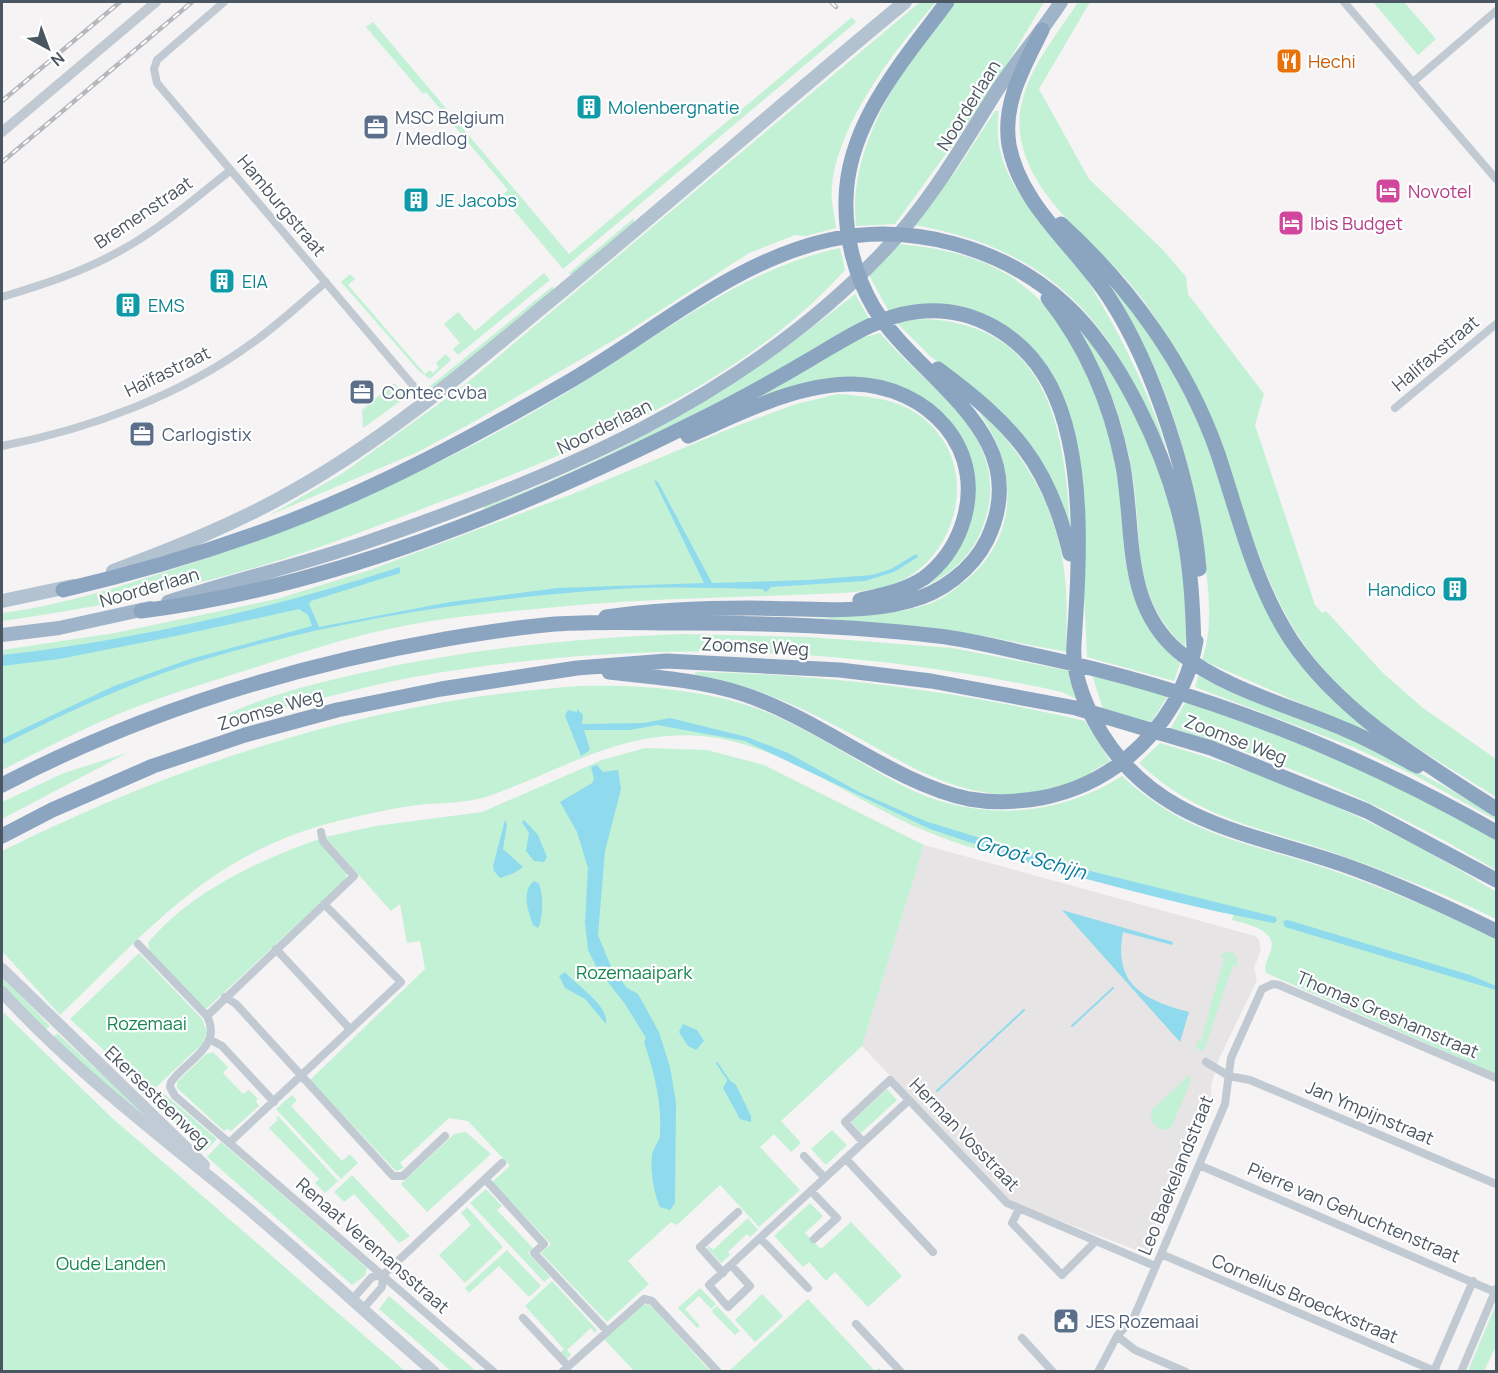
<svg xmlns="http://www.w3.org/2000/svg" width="1498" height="1373" font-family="Manrope,sans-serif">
<rect width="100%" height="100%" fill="#f5f3f3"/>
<path fill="#e6e4e5" d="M924,845L1255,936L1259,940L1261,950L1254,968L1257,980L1219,1059L1211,1086L1212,1104L1149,1255L1009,1201L862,1046Z"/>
<path fill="#c3f1d5" d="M920,2H936C895,50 838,122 832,187C830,200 835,216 836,228L806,236L795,235L749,253L624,334L477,420L418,452L270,515L343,473L462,387Z
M956,2H1044L988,96L895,224L856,226C847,144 906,61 956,2Z
M1078,2H1090L1039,89L1089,179L1163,250L1186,277L1188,294L1264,394L1255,425L1315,605L1322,613L1326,611L1383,673L1423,708L1496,759V797C1433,757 1363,720 1316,660C1244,571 1238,449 1178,354C1162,327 1145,300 1124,277C1086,235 1033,198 1021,140C1011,87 1052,43 1078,2Z
M1373,2H1404L1436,39L1418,55Z
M852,17L856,22L563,269L502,196L508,190L426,92L423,94L366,27L373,22L569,254Z
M995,111H999C987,185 1055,228 1089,283C1121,336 1148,389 1166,448C1155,441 1139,395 1131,380C1085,288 1014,242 914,225L958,168Z
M634,218V223L574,274H568Z
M898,244C1000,253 1050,288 1091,382C1104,414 1115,447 1119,482C1124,519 1120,559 1134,594C1142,615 1167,641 1181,660L1174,681L1087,657L1082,550L1067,411L1001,325L889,312L869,275Z
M840,248L845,270C737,389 580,450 432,505C393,520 354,535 314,549C214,583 106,607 2,621V613C65,605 128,584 189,564C318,520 443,467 559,397C647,345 739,269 840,248Z
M1098,269L1141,317L1195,410L1272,617L1385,740L1202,660C1213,628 1209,594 1205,561C1196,485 1177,412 1143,343C1130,317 1114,294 1098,269Z
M544,273L550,280L458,355L453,349L460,343L444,324L458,312L475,331Z
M350,274L355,279L348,285L425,374L430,370L433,373L439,367L436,363L446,354L451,360L430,379L419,371L341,282Z
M553,286V293L435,387H429Z
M855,294L870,320L669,431L485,510L483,507C620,459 743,384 855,294Z
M925,319C1047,325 1064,425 1070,526L1013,425L986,398L930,356L896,322Z
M1081,328C1146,417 1200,535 1185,647C1128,593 1144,542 1132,472C1123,421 1107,375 1079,331Z
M880,333C929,391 1016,437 983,526C971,560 944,580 911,592L969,520L958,435L876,382L740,408L861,338Z
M394,383L406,397L363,428L362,410Z
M838,394C877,397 911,400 937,432C978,481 952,562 894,584C862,595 824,593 791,595C720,598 648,599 578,605C513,611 448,616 384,630C339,640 294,655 250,669C200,685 148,700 100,722C67,737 34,754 2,770V650L115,633L277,599L370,570L570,495L739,425L796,404Z
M982,412C1025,456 1056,507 1064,569C1068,596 1066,624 1067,652L979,635L796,615C840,615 887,618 929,604C941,600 954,590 964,582C1019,539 1019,468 980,414Z
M682,634L809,637L952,648L1070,671L1078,700L1062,692C841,644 636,638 414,677C356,688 299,705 242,718L229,720L226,715C268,695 316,683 361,673C467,649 574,638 682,634Z
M1200,671C1300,716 1403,758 1496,817V820L1416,776L1353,747L1195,687Z
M695,672C827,674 956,691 1085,721L1110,761L1091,772V774C1068,784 1043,795 1017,795C945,795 897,757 836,726C792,703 744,682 695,675Z
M1092,675L1168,696L1151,722L1103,709Z
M581,686C643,685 702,689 761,710C811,729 854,760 901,785C972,822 1056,819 1122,776C1184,834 1241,841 1319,866C1380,886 1439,911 1496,939V1074L1266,973C1263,964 1269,958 1271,950C1277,929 1245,924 1232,920L1234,912C1180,899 1125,886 1071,873C1023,862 974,851 928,832C859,804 796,754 723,739C634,722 568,768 489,796C466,804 441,802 418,805C393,808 367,814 342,820C212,851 152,927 60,1015L2,951V851C183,761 378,699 581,686Z
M1186,701L1278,734L1397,785L1496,839V870C1395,810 1285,761 1171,728Z
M1160,743C1277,776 1393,827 1496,892V919C1440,891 1382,870 1323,849C1251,825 1197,817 1139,763Z
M645,748L707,750L764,765L924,845L862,1046L781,1121L801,1143L791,1152L774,1134L760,1147L800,1190L759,1227L720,1185L677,1225L671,1222L628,1261L649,1284L607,1322L541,1253L551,1244L492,1182L510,1166L468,1121L449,1118L400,1163L404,1168L396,1171L310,1080L425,969L420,941L407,943L400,904L391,911L325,837L376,826L482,812L602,760Z
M127,753L2,819V802L64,773Z
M319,839L346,871V879L204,1011L150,953L148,943C191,891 258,861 319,839Z
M1232,952L1237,958V966L1233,965L1204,1050L1200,1051L1196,1047L1197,1041H1201L1224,958L1220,956L1224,953Z
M139,953L202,1019L207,1032L203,1043L150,1093L70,1019Z
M2,976L50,1026L45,1030L2,985Z
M2,1011L111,1117L405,1371H2Z
M57,1033L153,1122L152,1126L53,1038Z
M213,1052L228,1067L223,1073L243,1094L249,1090L258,1099L256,1101L259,1106L231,1131L227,1129L224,1131L177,1088V1082L206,1054Z
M1189,1075L1191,1080L1172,1126L1168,1130L1159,1129L1151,1120L1152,1110Z
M887,1089L897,1100L861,1133L851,1122Z
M163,1093L217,1139L205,1151L151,1098Z
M292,1095L297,1100L291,1106L342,1161L350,1154L358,1163L341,1179L276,1109Z
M278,1116L338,1181L325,1193L315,1183L319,1179L269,1128L278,1120L276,1118Z
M832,1130L847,1145L826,1165L811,1149Z
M466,1132L491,1154L427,1212L401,1184L454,1134Z
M221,1142L367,1268L365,1276L352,1285L207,1157Z
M352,1175L410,1236L399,1243L354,1194L344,1202L334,1192Z
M486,1189L502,1206L497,1210L533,1248L528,1253L550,1277L544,1282L470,1203Z
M810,1203L823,1216L805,1233L821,1249L851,1222L902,1276L868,1307L835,1272L826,1281L809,1262L803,1267L774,1236Z
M467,1207L503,1247L465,1283L439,1255L471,1225L461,1213Z
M748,1218L758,1230L750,1237L747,1234L728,1252L730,1255L721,1263L707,1248L709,1246L713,1250Z
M507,1250L541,1286L529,1297L499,1266L469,1293L465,1288Z
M552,1281L597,1330L595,1333L591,1328L567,1350L571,1355L567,1359L560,1353L564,1349L525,1306Z
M700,1288L716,1304L711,1309L699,1296L685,1309L700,1326L697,1328L678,1308Z
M762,1294L783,1316L755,1342L735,1320Z
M389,1296L476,1371H451L379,1309Z
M808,1299L875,1371L879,1368L882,1371H729Z
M647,1304L652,1307L710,1371H634L604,1339L642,1305Z
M1496,1304V1346L1484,1371H1468Z
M717,1306L740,1331L735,1335L713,1313L712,1310Z"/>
<path fill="#90daee" d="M654,480L658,482L712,583L808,580L872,575L891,569L916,554L918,557L894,572L865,581L771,587L766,592L762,589C710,588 656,586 604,590C466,600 325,622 193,663C127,684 63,714 2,745V739L114,686L190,659L312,626L308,615L299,609L176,636L59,659L2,666V655C137,640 270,609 400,567V573L311,601L309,604L319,627L450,602L557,588L704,583Z
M577,709L583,715L582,724L644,723L670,718L747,737L788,753L861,793L925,821L1038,856L1041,860L1037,865L930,829L745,741L657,725L630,730H584L590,750L581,756L565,716L568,710L577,712Z
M597,765L603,772L618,770L621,789L605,851L598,935L612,969L627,988L638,994L659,1032L670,1067L676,1102L675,1203L670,1210L660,1207C654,1194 650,1171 652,1156C652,1148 660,1142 660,1134C662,1102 654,1072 644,1042L646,1038L625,1004L597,968L588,950L585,922L588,868L577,832L560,802L592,783L594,779L591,767Z
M505,820L507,825L503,849L523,867L514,873L500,878L494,871L493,866Z
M524,820L538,835L547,857L544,862L534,861L526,851L529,833L522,822Z
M1050,861L1276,917L1277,921L1274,923C1198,909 1124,889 1049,869L1047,867Z
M534,881L538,883C544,890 543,921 538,928L533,925C528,911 521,891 534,881Z
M1062,910L1173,942L1172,945L1123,932C1113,985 1144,1000 1189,1012L1180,1042Z
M1288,920L1470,975L1496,986V990L1285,927L1283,921Z
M565,972C577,986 609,1005 606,1024L585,999L565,988L559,976Z
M683,1024L697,1030L704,1041L696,1050L688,1046L679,1032Z
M728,1079L736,1085L751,1116V1122L740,1119L723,1088Z"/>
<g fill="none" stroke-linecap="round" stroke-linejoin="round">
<path stroke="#90daee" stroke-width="2" d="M1038,860L1050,864
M1072,1026L1113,988
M717,1063L729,1081
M937,1091L1024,1010"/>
<path stroke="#c1cad2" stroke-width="8" d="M224,2L157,60L154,69L157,83L427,402
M1344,2L1496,179
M1413,82L1496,11
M2,297C42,285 82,272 118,252C159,230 195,198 231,170
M1395,408L1496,324
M2,446C90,429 182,395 255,341C280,323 302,302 326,282
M138,944L207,1016C223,1046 187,1060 171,1082L170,1087L175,1096L494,1372
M276,949L350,1029
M225,997L236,1004L393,1176H403L445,1136
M207,1016L354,876L323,841L321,832
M211,1040L222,1046L274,1102
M1206,1062L1229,1076L1250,1080L1496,1184
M863,1142L845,1122L890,1080L1007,1203L1155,1266
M229,1143L401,982L324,904
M804,1156L825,1178
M846,1159L933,1252
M1199,1165L1495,1292
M485,1179L544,1244L534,1253L607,1331
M811,1191L837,1218L814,1239
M1019,1209L1012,1223L1062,1275L1096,1241
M760,1238L808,1288
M1161,1254L1437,1372
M731,1265L750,1286L728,1307L709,1285C775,1224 842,1162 908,1101
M723,1273L700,1247L738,1212
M351,1301L372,1277L383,1275L502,1163
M362,1310L382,1287L383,1275
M523,1318L568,1366
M856,1324L901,1372
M1117,1336L1135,1350L1186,1372
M1022,1338L1053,1372
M1434,1371L1473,1281
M562,1372L644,1299L652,1301L718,1372
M1098,1372L1117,1336L1134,1317L1161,1254L1225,1104L1231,1058L1262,989L1273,984L1279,985L1496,1078
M1461,1372L1496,1289"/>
<path stroke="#c1cad2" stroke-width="10" d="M2,132L156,2"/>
<path stroke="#c1cbd6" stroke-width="12" d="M2,969L204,1165
M2,992C73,1070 157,1133 238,1200C305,1256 368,1315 434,1372"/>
<path stroke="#b3c2d1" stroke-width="14" d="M113,571C175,548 235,524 293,491C382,441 461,375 539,310C663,209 782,103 905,2
M2,601L73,586"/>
<path stroke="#9fb4c9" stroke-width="14" d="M168,602C234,580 301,565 367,542C554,478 744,399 883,252C929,204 961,148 996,92C1016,61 1041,33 1061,2
M2,635L59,628L150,608"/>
<path stroke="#8ba5c1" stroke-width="15" d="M1042,30C1024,67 1002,103 1009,145C1020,205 1076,247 1108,296C1155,367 1192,484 1199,569
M1061,224C1130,287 1187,365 1218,454C1239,517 1254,583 1291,640C1341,714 1423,762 1496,809
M1048,298C1087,347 1111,404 1123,466C1135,532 1122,604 1179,652C1223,689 1292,706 1344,729C1369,739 1393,753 1417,766
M938,369C1012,424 1049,463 1070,554
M688,436C739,414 795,384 852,384C928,385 990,450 961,528C954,547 941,565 924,578C904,591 882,595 860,600
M63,590C136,573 207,552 277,526C376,489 471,438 563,385C650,336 730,262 829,240C911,222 1003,247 1065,304C1120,354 1165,452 1182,525C1191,566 1193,608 1194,650
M141,611C331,587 518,510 689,425C730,405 770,383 809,360C842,341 876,317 915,312C972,304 1024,336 1050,385C1087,456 1079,566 1074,644C1072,670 1083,700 1095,722C1151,825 1248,831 1347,866C1398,884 1447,907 1496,931
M606,617C654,610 702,608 750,608C802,608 857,615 909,601C941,593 972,570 987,540C1038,434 920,382 874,308C855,276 845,237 846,200C847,123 904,60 947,2
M609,672C653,677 701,680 743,694C820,719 893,783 969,799C992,803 1018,802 1041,798C1073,792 1101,779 1126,759C1163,728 1188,688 1196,641
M2,785C140,713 292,666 446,639C482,633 519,627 555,624C599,621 644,623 688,623C772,623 855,626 938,636C972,640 1005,649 1038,656C1200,690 1352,750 1496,832
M2,836L52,810L153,766L245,735L337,710L441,689L577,668L667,661L840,670L931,681L1076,708L1211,748L1367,811L1496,880"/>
<g stroke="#b5b8bd" stroke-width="4.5">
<path id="rail" d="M831,2L836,7
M2,101L120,2
M2,162L192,2"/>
</g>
<use href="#rail" stroke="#fff" stroke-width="2" stroke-dasharray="7" stroke-linecap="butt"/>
</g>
<defs>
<g id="restaurant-square" transform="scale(1.35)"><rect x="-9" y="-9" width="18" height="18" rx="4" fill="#e8710a" stroke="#fff"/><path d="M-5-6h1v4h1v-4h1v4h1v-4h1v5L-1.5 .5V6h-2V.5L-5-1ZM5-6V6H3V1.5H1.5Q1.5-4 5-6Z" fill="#fff"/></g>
<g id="building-square" transform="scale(1.35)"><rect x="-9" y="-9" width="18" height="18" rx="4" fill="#0f9aa8" stroke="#fff"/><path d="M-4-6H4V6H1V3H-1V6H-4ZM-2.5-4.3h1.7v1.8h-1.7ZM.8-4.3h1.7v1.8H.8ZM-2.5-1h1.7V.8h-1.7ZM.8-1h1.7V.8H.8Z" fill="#fff"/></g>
<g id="office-square" transform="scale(1.35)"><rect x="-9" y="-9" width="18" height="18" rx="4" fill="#5c6f8a" stroke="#fff"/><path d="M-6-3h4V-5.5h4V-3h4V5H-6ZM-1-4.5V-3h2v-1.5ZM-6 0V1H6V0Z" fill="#fff"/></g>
<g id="hotel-square" transform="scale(1.35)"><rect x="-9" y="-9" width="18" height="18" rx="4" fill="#d1479c" stroke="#fff"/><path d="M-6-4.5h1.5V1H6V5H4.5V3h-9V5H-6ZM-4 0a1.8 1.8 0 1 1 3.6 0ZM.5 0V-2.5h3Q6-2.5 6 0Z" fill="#fff"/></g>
<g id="civic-square" transform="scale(1.35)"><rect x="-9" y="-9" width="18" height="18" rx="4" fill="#5c6f8a" stroke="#fff"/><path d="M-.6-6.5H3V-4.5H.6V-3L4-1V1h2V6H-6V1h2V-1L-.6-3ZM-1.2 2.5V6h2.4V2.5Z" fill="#fff"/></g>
</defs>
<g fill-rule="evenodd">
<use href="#restaurant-square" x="1289" y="61"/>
<use href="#building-square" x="589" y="107"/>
<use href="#office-square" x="376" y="127"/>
<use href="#hotel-square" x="1388" y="191"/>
<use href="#building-square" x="416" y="200"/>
<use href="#hotel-square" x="1291" y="223"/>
<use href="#building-square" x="222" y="281"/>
<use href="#building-square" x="128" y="305"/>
<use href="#office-square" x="362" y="392"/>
<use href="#office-square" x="142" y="434"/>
<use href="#building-square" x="1455" y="589"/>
<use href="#civic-square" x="1066" y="1321"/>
</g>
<g text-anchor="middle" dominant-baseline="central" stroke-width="4.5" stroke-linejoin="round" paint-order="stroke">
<g font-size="18" fill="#c56008" stroke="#fff" text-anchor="start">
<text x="1308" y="61">Hechi</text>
</g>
<g font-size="18" fill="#4a5661" stroke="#fff">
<text transform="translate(968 105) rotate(-58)">Noorderlaan</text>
<text transform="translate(282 205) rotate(50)">Hamburgstraat</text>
<text transform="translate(143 212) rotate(-34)">Bremenstraat</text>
<text transform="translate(1435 353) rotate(-40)">Halifaxstraat</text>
<text transform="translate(167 371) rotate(-26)">Haïfastraat</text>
<text transform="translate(604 426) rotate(-26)">Noorderlaan</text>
<text transform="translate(149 587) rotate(-16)">Noorderlaan</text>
<text transform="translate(755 646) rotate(3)">Zoomse Weg</text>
<text transform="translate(270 709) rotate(-16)">Zoomse Weg</text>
<text transform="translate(1236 739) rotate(21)">Zoomse Weg</text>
<text transform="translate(1388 1014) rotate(23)">Thomas Greshamstraat</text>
<text transform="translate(158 1097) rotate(44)">Ekersesteenweg</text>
<text transform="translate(1370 1112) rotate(23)">Jan Ympijnstraat</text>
<text transform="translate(965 1134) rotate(46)">Herman Vosstraat</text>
<text transform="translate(1175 1175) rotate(-68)">Leo Baekelandstraat</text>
<text transform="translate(1354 1212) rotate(23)">Pierre van Gehuchtenstraat</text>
<text transform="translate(373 1245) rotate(41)">Renaat Veremansstraat</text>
<text transform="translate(1305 1298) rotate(23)">Cornelius Broeckxstraat</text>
</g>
<g font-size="18" fill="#0d838f" stroke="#fff" text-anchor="start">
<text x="608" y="107">Molenbergnatie</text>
<text x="436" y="200">JE Jacobs</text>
<text x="242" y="281">EIA</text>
<text x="148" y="305">EMS</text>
<text x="1436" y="589" text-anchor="end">Handico</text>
</g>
<g font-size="18" fill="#4e5e75" stroke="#fff" text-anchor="start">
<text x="395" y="117">MSC Belgium<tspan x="395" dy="21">/ Medlog</tspan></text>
<text x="382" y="392">Contec cvba</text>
<text x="162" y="434">Carlogistix</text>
<text x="1086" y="1321">JES Rozemaai</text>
</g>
<g font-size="18" fill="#b23c85" stroke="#fff" text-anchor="start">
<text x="1408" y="191">Novotel</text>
<text x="1310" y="223">Ibis Budget</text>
</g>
<g font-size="18" fill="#17864f" stroke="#fff">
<text x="634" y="972">Rozemaaipark</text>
<text x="147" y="1023">Rozemaai</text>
<text x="111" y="1263">Oude Landen</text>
</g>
<g font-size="20" font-style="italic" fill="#0c7c9b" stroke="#fff">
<text transform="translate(1031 857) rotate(16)">Groot Schijn</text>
</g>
</g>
<rect width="1498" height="1373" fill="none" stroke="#4a5661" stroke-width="6"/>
<g transform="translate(48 48) rotate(139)" stroke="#ffffff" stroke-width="4.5" paint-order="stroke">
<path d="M0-4.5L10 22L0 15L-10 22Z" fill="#4a5661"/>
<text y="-9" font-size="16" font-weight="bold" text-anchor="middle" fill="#4a5661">N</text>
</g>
</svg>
